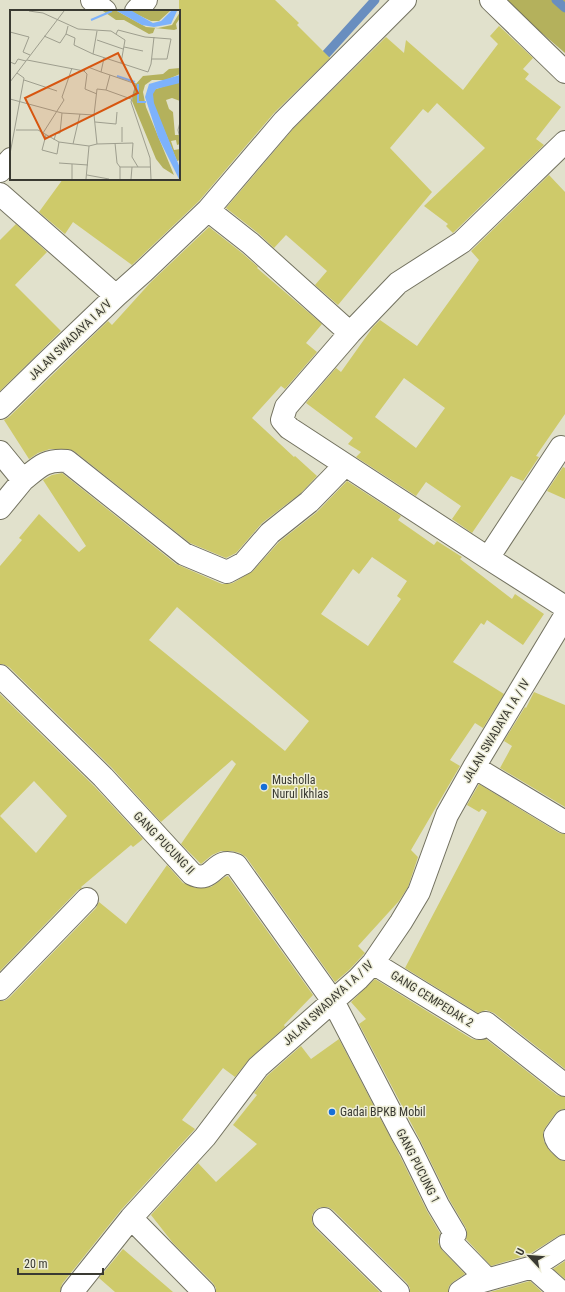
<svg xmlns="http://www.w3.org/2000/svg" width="565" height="1292" font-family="'Roboto Condensed',sans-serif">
<rect width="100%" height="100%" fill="#e1e1cc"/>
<path fill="#b4b15c" d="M478,0H565V53L543,34Z"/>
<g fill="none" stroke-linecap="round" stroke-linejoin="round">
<path stroke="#698ebf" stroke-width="9" d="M556,0L565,8
M319,62L375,0"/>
</g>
<path fill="#ceca6a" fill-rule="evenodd" d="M179,0H275L299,23L297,25L330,58L274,113L199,201L132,265L73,222L65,234L39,212L63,179H179Z
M499,26L533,58L523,69L529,74L525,79L561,107L536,139L544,145L454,232L453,233L446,226L448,224L424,206L485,148L437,103L428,113L423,109L390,148L432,192L338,305L315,285L327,271L286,235L274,248L258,233L226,208L293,129L386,37L404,53L406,40L463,90L498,44L490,36Z
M549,175L565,192V414L536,456L539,457L523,481L511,476L472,533L452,519L461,506L426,482L416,496L356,457L361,452L348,444L353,438L306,403L336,368L341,372L373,327L380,320L417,346L479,260L471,251ZM404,378L445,408L416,448L375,417Z
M16,224L47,252L15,285L61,331L0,391V240Z
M209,227L242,253L258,267L257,268L322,324L306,343L317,352L285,389L281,386L252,418L294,457L295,456L317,476L301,493L262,523L236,553L226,558L190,543L74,451L67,449H50L38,453L29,459L4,420L9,417L108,321L112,325L151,282Z
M563,467L565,468V499L547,491Z
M62,473L176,564L222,584H227L233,583L253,571L279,542L317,512L347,481L401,516L398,520L434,545L437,541L462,557L460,559L512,599L515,594L544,614L523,645L487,620L484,625L481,623L453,662L504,694L483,728L475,723L450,760L460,766L411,850L418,857L408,887L399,901L358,946L365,953L363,955L349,970L335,982L246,857L240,853L232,851H221L212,855L201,864L181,844L236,764L232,760L161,822L112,768L9,667L3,664H0V566L22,540L19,538L39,514L79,552L86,546L43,480L52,475ZM372,557L407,581L397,596L401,599L368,646L321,614L353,569L359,574ZM177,607L309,721L285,751L149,640Z
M534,692L565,705V807L500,768L512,746L504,741L525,707L526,708Z
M0,694L94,786L143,839L133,847L131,845L81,887L82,888L78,890L0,971ZM34,781L67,816L36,853L0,816Z
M479,784L559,833L565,834V1069L494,1013L486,1010L478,1013L405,968L487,812L482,809L479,812L467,805Z
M167,865L183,883L196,888L211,887L225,877L228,876L313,995L284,1025L285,1027L250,1058L235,1077L223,1068L182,1120L195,1129L121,1210L62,1284L60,1292H0V1001H4L9,998L96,908L99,902L126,924Z
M375,979L472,1039L479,1040L486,1039L557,1095L565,1097V1109L559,1110L555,1114L545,1128L543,1133L544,1142L549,1150L557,1158L562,1161H565V1234L558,1236L528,1255L491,1266L466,1239L467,1235L466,1228L449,1199L421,1142L359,1024L366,1019L351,1002Z
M339,1039L399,1154L427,1211L440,1233L438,1242L442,1250L465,1274L453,1282L449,1286L448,1292H410V1288L407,1283L333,1210L328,1207H321L315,1210L312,1215V1222L315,1228L380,1292H216V1288L213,1283L173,1243L151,1215L198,1163L216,1182L257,1144L233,1125L257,1095L254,1093L267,1076L301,1046L311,1059Z
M123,1249L173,1292H115L99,1278Z
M565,1261V1279L553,1269Z
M530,1281L542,1292H490Z"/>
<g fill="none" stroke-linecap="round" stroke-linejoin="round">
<g stroke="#737260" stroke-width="24">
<path id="minor" d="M92,0L105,11
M491,0L565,72
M136,11L146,0
M0,171L11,159
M0,194L116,296L45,364L0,408
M208,210L284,121L405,0
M116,296L143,272L208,210L250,243L350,333L286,407L282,420L289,428L488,558L565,607
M350,333L398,283L462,242L565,142
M0,452L23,480L0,508
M23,480C39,467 45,459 67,461L184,554L227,572L244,563L270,533L309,502L345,465
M488,558L561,447
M0,676L103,777L192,874C214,885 214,855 236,865L333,1001L401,1132L410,1148L438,1205L454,1232L455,1234L451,1239V1242L487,1279
M474,767L565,822
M373,963L479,1028H481L485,1023H486L565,1085
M0,989L87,899
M565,1121L555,1135C556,1142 560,1144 565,1149
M131,1218L204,1292
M324,1219L398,1292
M533,1267L561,1292
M72,1292L131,1218L205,1137L258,1067L358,979L373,963L401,922L419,892L447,815L474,767L565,616
M460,1292L472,1284L533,1267L565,1246"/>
</g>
<use href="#minor" stroke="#fff" stroke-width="22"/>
</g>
<g fill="#156fd8" stroke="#eeeed9" stroke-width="1.5">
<circle cx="264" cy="787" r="4"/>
<circle cx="332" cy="1112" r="4"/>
</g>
<g text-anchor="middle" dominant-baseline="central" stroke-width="3" stroke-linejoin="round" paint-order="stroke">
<g font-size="12" fill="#3a3a32" stroke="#eeeed9">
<text transform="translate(70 340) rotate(-44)">JALAN SWADAYA I A/V</text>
<text transform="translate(496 731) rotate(-59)">JALAN SWADAYA I A / IV</text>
<text transform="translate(164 843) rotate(46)">GANG PUCUNG II</text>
<text transform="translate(432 999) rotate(32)">GANG CEMPEDAK 2</text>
<text transform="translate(328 1003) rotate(-43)">JALAN SWADAYA I A / IV</text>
<text transform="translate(418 1166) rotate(63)">GANG PUCUNG 1</text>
</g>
<g font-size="12" fill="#3a3a32" stroke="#eeeed9" text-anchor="start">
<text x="272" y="780">Musholla<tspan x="272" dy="14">Nurul Ikhlas</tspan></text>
<text x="340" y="1112">Gadai BPKB Mobil</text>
</g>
</g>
<g transform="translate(10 10)">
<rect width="170" height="170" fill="#e1e1cc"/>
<path d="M93,1H107L136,17L148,18L162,15L170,2V8L166,14L167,19L164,20L145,18L143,23L139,24L114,10H106ZM120,1H160L149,11H141ZM170,58V64L156,70H142L135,75L133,82L136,97L164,165L153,158L146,149L122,91L125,75L133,66L153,64L159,59ZM170,71V91L162,88L156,90L159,99L163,102L165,125H169L170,119V134L167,135L166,130L161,131L164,140L170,139V150L167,151L143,93V80Z" fill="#b4b15c"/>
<path d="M107,1H122L143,13L151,11L161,1H167L161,14L144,17L132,15ZM170,65V73L146,79L143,84L144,93L170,158L169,169L148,127L135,87L139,74Z" fill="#7db2fb"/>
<path fill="none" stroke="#7db2fb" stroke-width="2" d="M81,10L102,1M107,66L125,72M128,74V92H136"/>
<path fill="none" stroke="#9e9e8e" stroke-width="1" d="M19,1L33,3L68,19L101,21L115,30L111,53M58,16L56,24L65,28L64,35L83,44L138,62L141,54L144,27M0,22L19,27L13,42L20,45M106,24L108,20L135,27L161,29L157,49H142M34,26L50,33L56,24M87,30L113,39M114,37L133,41M83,44L87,21M17,50L74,61L78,57L91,62L94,48M0,52L5,54L8,49L16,51M74,61L77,64L75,79L87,84M100,65L126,74L121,92L140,148L141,169M14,70L47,81M0,72L54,1M96,80L121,89M0,89L52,103L84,105M85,112L106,114L107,102M170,112L168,120L170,129M6,120H28L49,132L79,136M33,123L54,90L52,87L62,58M36,125L32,140L47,144L49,132M44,130L46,123H50L52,103M112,132V117M105,133L107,153L110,157V169M63,134L70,104M87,134L123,133L122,147L128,157M0,144L14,68L7,63M49,153L78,155M62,154V169M110,157H141M77,165L99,169M76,169L79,136L87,134L84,105L87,79L96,80L100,65L91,62M121,169L122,157"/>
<path fill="#d75610" fill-opacity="0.15" stroke="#d75610" stroke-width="2" d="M108,43L128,83L35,129L15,88Z"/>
<rect width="170" height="170" fill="none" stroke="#3a3a32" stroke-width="2"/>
</g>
<g transform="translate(529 1256) rotate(296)" stroke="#eeeed9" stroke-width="3" paint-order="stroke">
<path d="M0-3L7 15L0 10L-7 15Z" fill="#3a3a32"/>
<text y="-6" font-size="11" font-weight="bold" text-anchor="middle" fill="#3a3a32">U</text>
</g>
<path d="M18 1268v6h85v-6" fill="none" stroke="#3a3a32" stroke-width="2"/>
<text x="24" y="1268" font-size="12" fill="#3a3a32" stroke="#eeeed9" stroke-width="3" paint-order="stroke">20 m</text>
</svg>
